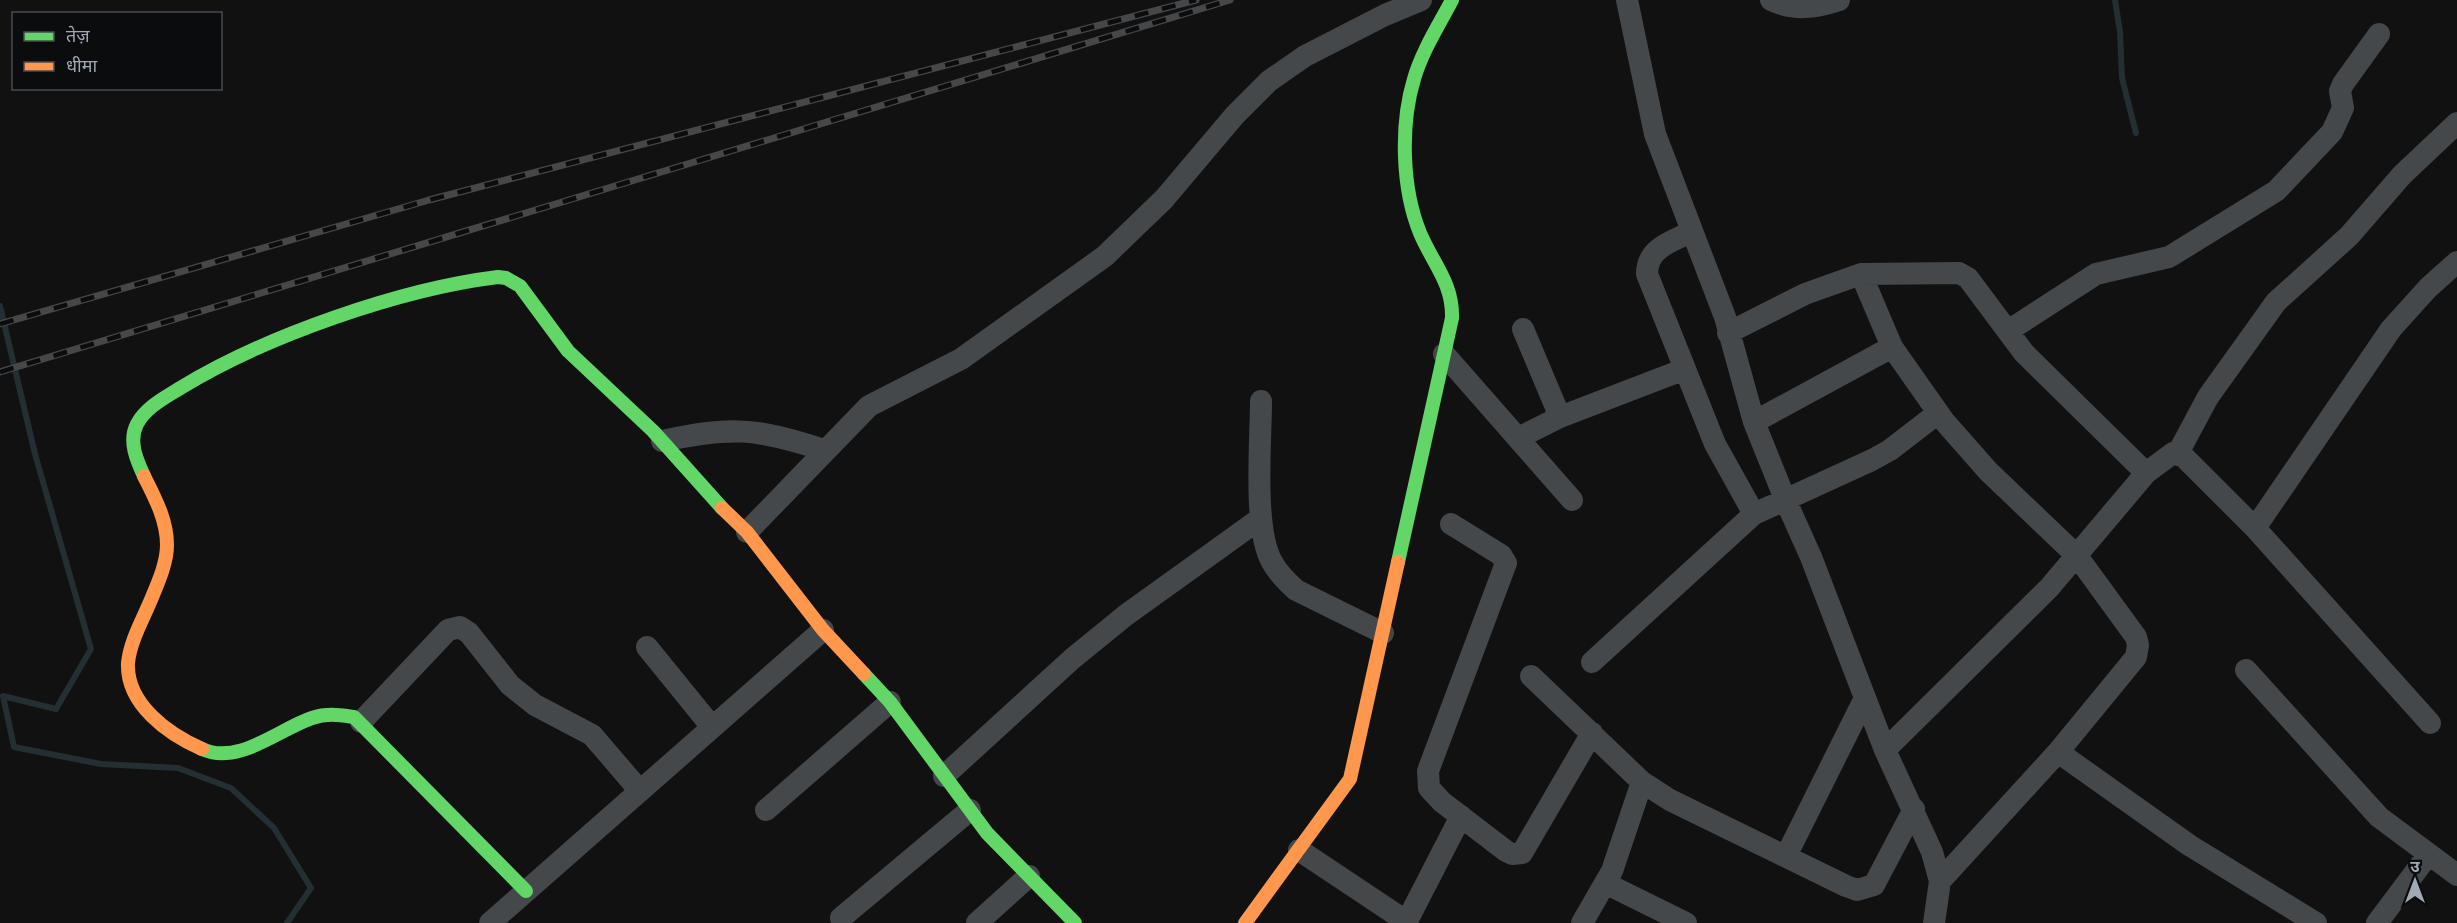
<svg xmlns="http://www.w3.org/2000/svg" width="2457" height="923" font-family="'Fira Sans','Noto Sans Devanagari',sans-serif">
<rect width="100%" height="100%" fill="#111"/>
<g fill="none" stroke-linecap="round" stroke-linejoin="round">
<path stroke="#242f33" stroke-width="6" d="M2115,0L2120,32L2122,78L2136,133
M0,306L35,454L91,649L56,709L3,696L14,747L101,764L178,768L231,788L274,828L311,888L287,923"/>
<path stroke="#45484a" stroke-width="22" d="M1627,0L1655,134L1725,317L1754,422L1785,499L1811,557L1885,750L1932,852L1940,881L1934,923
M1771,0C1795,11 1815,8 1839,0
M1691,232C1671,242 1647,248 1647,274L1715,444L1754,514
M1861,274L1892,347L1944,421L1988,471L2077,556L2136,637L2138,645L2136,657L2058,752L1940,881
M1523,329L1560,417
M2008,331L2096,274L2169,257L2276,191L2332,132L2343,108L2340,91L2343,84L2379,34
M1728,333L1805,294L1861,274L1959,273L1968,278L2024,353L2146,473
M1444,354L1572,500
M1261,401C1261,441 1253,529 1272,562C1278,573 1287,582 1296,590L1383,633
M1754,422L1892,347
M1518,438L1560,417L1685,369
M662,441C732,426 756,428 824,450
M2178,453L2208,397L2276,302L2349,236L2402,175L2457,123
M1451,524L1501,555L1506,563L1428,771L1429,788L1442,802L1506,851L1512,854L1522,853L1592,733
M2255,528L2391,329L2428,288L2457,262
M747,532L869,406L961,359L1105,256L1164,199L1235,115L1269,81L1305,56L1385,15L1421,0
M647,647L712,727
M1592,662L1754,514L1872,460L1890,450L1938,413
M2246,670L2379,817L2457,875
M1531,676L1642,782L1670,800L1846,886L1857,890L1874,885L1914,809
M361,722L448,630L460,627L469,633L510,685L535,705L592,735L640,791
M1885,750L2049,588L2146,473L2173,453L2184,457L2255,528L2430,723
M2058,752L2189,845L2316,923
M944,776L1072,659L1126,615L1261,518
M766,810L890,702
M1299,850L1407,922
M1786,856L1865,698
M1605,883L1686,923
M841,918L970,810
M490,923L823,630
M977,923L1029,876
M1406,923L1461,816
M1582,923L1612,871L1642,782
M2377,923L2428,855"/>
<path stroke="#63d668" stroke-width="14" d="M144,476C137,461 128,441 137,424C146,407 166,397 182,387C266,336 400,289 498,277L506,278L520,286L568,351L653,431L722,508
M1398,562L1452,318C1453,283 1433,264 1420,233C1402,189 1400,125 1414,79C1422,51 1439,25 1452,0
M864,674L890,702L987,833L1075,923
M202,749C238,766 279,729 312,718C327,713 339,715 354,717L526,891"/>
<path stroke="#ff974d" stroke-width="14" d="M144,476C155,498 167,520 167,545C167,564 157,585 150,602C142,621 130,642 128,663C126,704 168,734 202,749
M722,508L747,532L823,630L864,674
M1245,923L1350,779L1398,562"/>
<g stroke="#454749" stroke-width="7">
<path id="rail" d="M0,324L429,200L1196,0
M0,372L1230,0"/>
</g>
<use href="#rail" stroke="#0b0c0d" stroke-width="4.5" stroke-dasharray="14" stroke-linecap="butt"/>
</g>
<rect x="12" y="12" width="210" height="78" fill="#0b0c0d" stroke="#474b50" stroke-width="1.5"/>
<rect x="24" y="32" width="30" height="9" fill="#63d668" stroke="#474b50" stroke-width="1.5"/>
<text x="66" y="42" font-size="18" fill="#a0aab4">तेज़</text>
<rect x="24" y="62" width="30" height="9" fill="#ff974d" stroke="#474b50" stroke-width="1.5"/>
<text x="66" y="72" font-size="18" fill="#a0aab4">धीमा</text>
<g transform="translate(2415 881)" stroke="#0b0c0d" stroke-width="4.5" paint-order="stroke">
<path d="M0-4.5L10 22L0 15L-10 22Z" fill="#a0aab4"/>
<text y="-9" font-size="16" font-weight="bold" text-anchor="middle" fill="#a0aab4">उ</text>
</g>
</svg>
